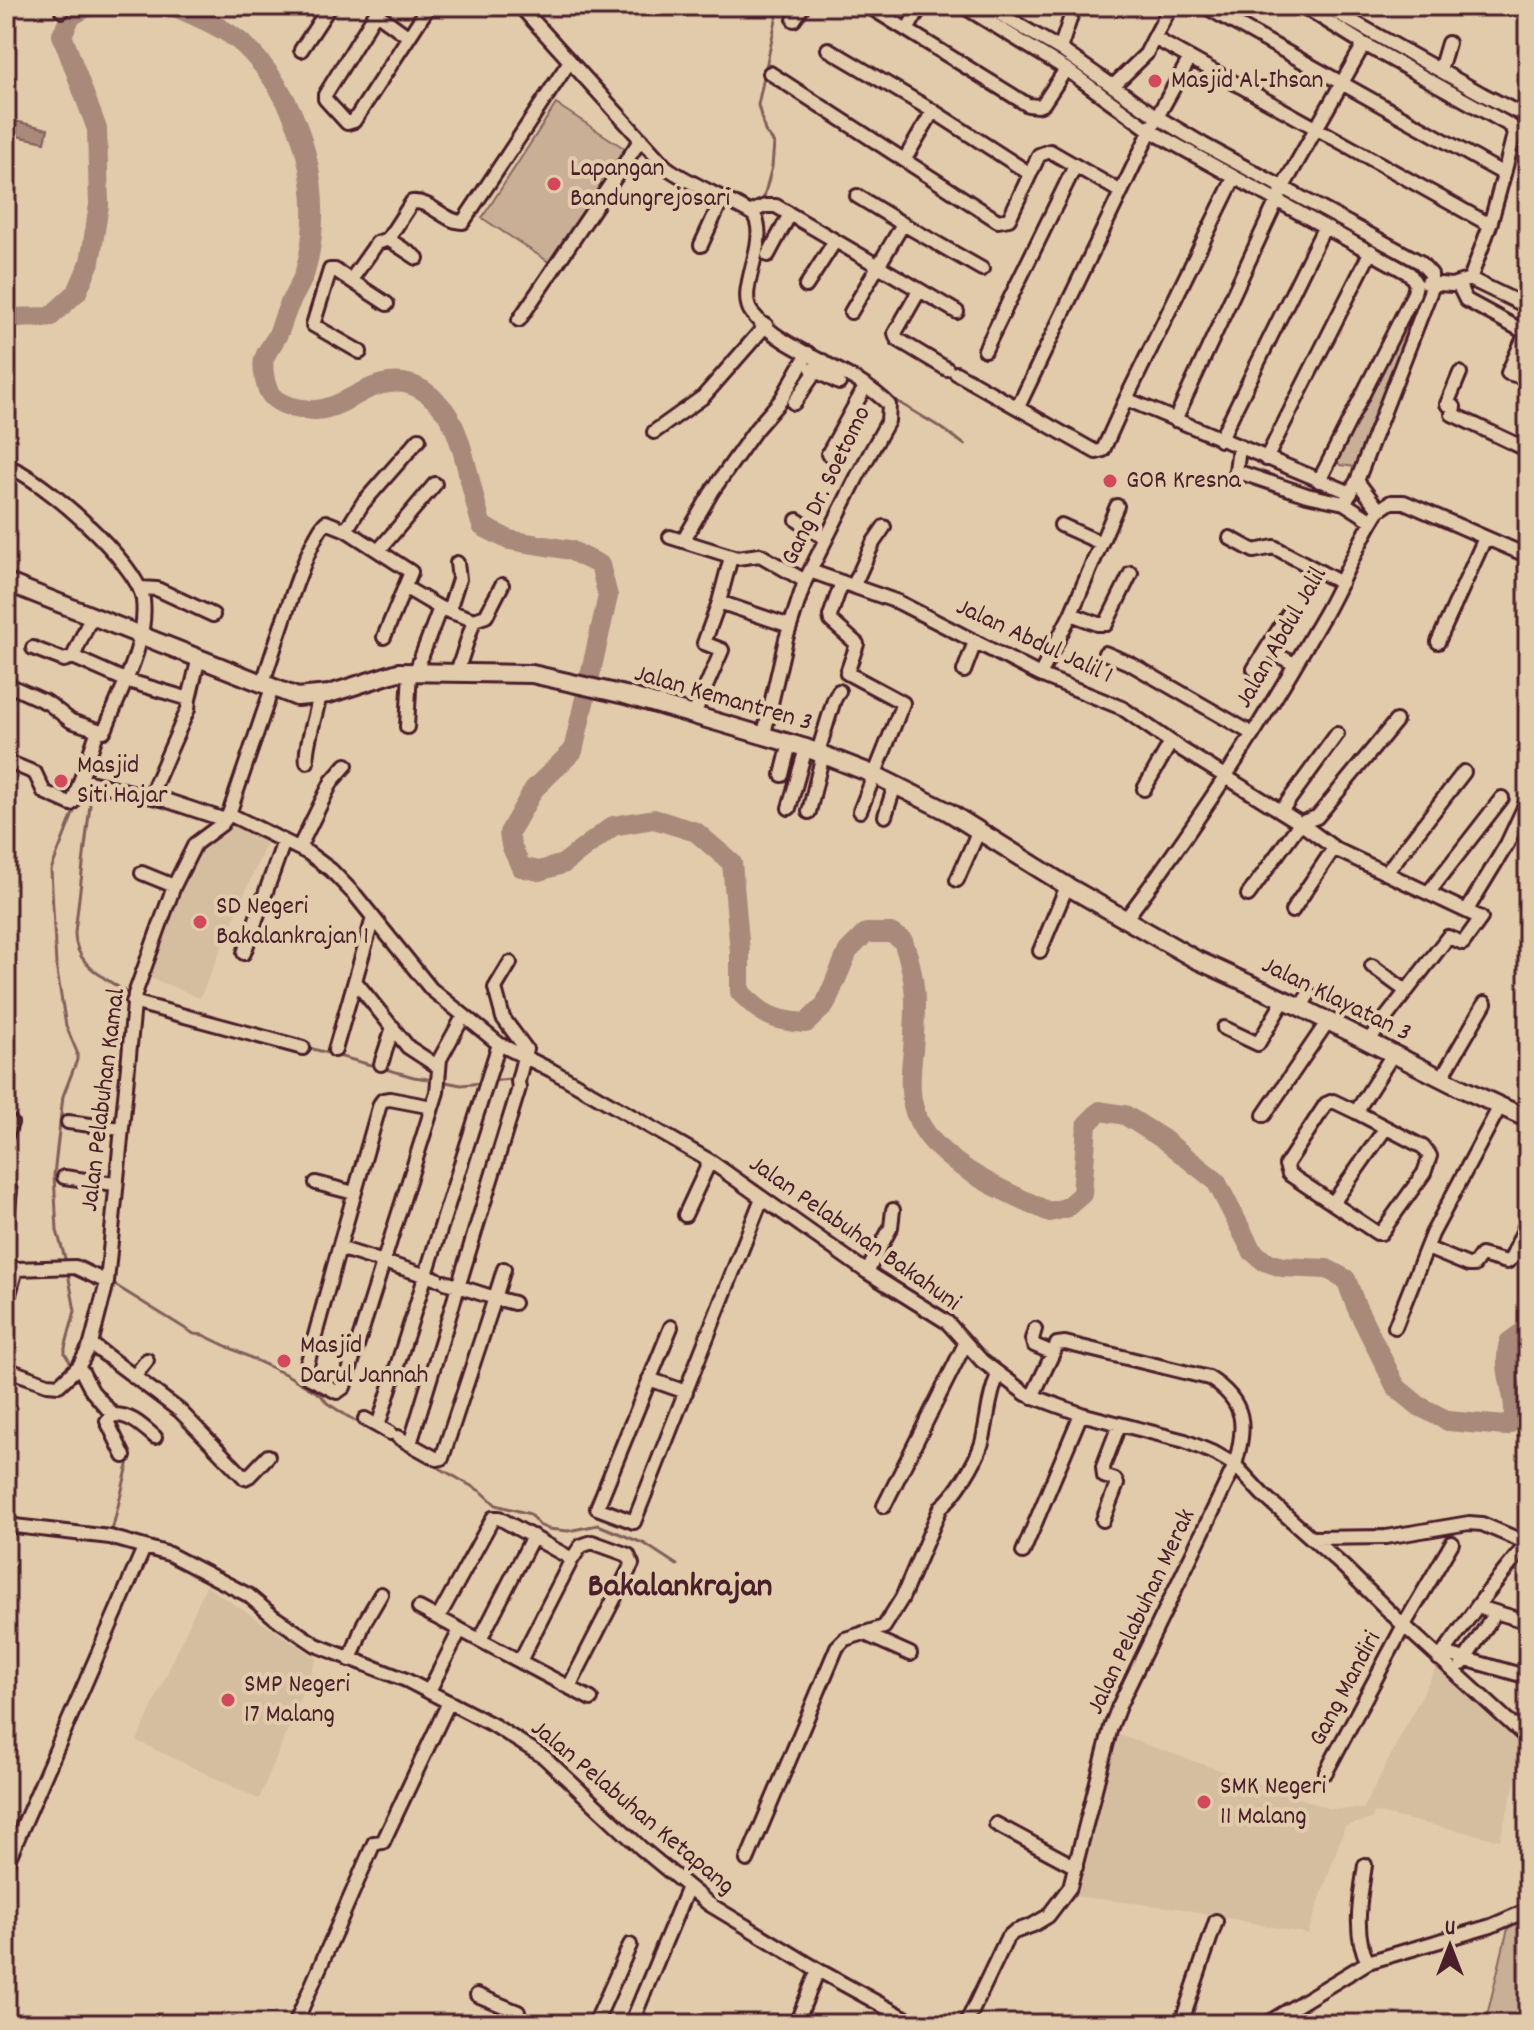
<svg xmlns="http://www.w3.org/2000/svg" width="1534" height="2030" font-family="Dekko,sans-serif">
<rect width="100%" height="100%" fill="#e2cbab"/>
<filter id="ink" filterUnits="userSpaceOnUse"><feTurbulence type="fractalNoise" baseFrequency=".0125" numOctaves="2"/><feDisplacementMap in="SourceGraphic" scale="16" xChannelSelector="R" yChannelSelector="G"/><feConvolveMatrix kernelMatrix="1 2 1 2 8 2 1 2 1" color-interpolation-filters="sRGB"/></filter>
<g filter="url(#ink)">
<path fill="#d5bda0" d="M232,819L269,837L200,998L146,976L187,867L197,849L217,831L225,834Z
M206,1586L317,1658L259,1799L137,1741Z
M1438,1664L1524,1748L1500,1840L1374,1812L1372,1819L1345,1826L1308,1934L1177,1908L1072,1896L1113,1733L1331,1809H1363Z"/>
<path fill="#c9af96" stroke="#8a6760" stroke-width="2" d="M556,104L627,150L552,264L482,218Z
M1416,300L1419,302L1359,463L1355,467L1340,465L1336,460Z
M1528,1918V2024H1485L1508,1928Z"/>
<path fill="#a8897a" stroke="#825f5a" stroke-width="2" d="M11,120L48,129L45,142L7,134Z"/>
<g fill="none" stroke-linecap="round" stroke-linejoin="round">
<path stroke="#825f5a" stroke-width="3" d="M1426,69C1456,88 1489,113 1525,120
M764,197L772,167L774,143L765,131L758,105L779,6
M754,287L765,245L764,236
M885,394L943,429L965,445
M135,628L138,604
M125,667L133,639
M82,793L88,796L90,805L75,932C74,966 105,977 130,995
M306,1047L414,1077L434,1080
M491,1081L510,1079
M446,1082L461,1085L482,1083
M67,1265L57,1231L54,1175L63,1096L77,1060V1052L66,1026L56,965L51,870L76,806
M68,1273L75,1311L65,1348V1354L72,1365
M110,1282L194,1334L203,1335L287,1375L321,1395L327,1403L347,1416L482,1492L496,1505L530,1514L539,1525L548,1529L568,1531L598,1525L645,1544L677,1565
M112,1531L130,1457"/>
<path stroke="#a8897a" stroke-width="20" d="M173,6C200,18 231,30 251,52C305,109 326,196 305,272C301,285 292,297 287,310C283,319 281,329 276,338C272,345 266,352 264,359C262,368 265,387 271,395C276,402 289,407 297,408C303,409 309,410 315,410C334,409 349,398 366,390C399,375 423,383 445,411C464,436 471,494 482,526L509,540L570,550L600,565L608,596L573,751L534,789L509,833L511,845L521,867L539,871L563,864L613,826L654,819L696,832L732,863L740,952V992C762,1015 774,1021 806,1023L825,1005L848,951L866,933H891L903,941C918,982 916,1007 913,1050C911,1066 909,1089 913,1105C926,1161 1002,1189 1049,1212L1066,1208L1082,1194L1087,1124L1100,1111L1125,1115L1163,1139L1216,1181L1252,1251L1264,1261L1282,1267L1327,1269L1346,1279L1356,1306L1396,1387L1419,1406L1448,1421L1505,1426L1513,1421C1518,1394 1501,1373 1509,1342L1520,1334L1528,1335
M6,318L50,317L77,292L90,262L99,205L97,129L62,35L71,16L89,6"/>
<g stroke="#4a1f2b" stroke-width="18">
<path id="minor" d="M380,6L325,95V99L347,123L354,121L429,6
M520,6L665,166C680,180 752,210 755,217C769,244 735,291 752,313C783,353 854,368 889,405L888,421L857,477L805,581L786,639L764,734
M868,6L1028,105L1038,106L1043,104L1066,69
M963,6L1066,69L1151,131L1410,274L1416,284L1414,293L1319,481
M986,6L1060,49L1157,117L1204,145L1420,262L1431,274V290L1357,481
M1204,6L1504,174L1490,225
M1303,6L1364,44L1511,126L1514,134L1504,174
M1325,6L1482,94L1515,111L1528,115
M62,11L64,6
M376,13L409,37
M794,20L803,6
M907,30L921,6
M1154,38L1171,6
M828,49L933,111
M1060,49L1073,10L1071,6
M301,50L330,6
M1440,70L1448,43
M770,73L998,221L1009,219L1039,155L1050,151L1121,192
M1114,85L1146,54L1154,38L1490,225L1470,279L1452,285L1427,283
M905,159L933,111L1029,173
M1234,178L1126,399L1351,493L1344,503L1372,521
M857,196L903,224
M751,212L765,206H776L957,312
M388,239L417,258
M701,245L722,199
M768,255L790,214
M1470,279L1528,307
M351,280L377,243L388,239L412,202C431,200 444,222 463,222L570,61
M1458,284L1466,300L1523,331L1525,335L1508,373L1528,379
M806,286L835,241
M919,291L895,333L897,339L947,369
M851,312L903,224L982,269
M519,320L641,139
M985,350L1075,166
M360,352L313,325L330,270H335L387,304
M812,369L839,383
M956,373L1096,452L1103,450L1126,399
M1460,373L1447,404L1454,407L1452,414L1528,450
M794,403L823,361
M1018,407L1157,117L1190,58
M1175,420L1283,187L1364,44
M654,432L703,397L766,325
M1220,440L1324,228
M1239,448L1236,471L1307,495L1344,503
M828,454L865,387
M1266,459L1371,251
M6,466C40,476 139,564 143,600C148,643 121,689 106,728L104,731L98,730L73,802L71,804L44,792L35,773L6,761
M1354,486L1357,481L1379,510
M797,520L826,539
M1061,525L1101,543
M346,530L363,503L419,439
M670,537L737,558L760,555L805,581
M1230,538L1254,551L1274,547L1341,583
M683,541L713,490L756,429L781,400L808,353
M379,550L435,484
M810,571L898,602L1040,675L1122,708L1181,749L1300,823L1337,850L1481,918L1463,943L1448,937L1368,1041
M842,582L830,616L831,621L857,644L847,673L903,703L860,811
M854,585L873,543L884,527
M140,588L157,589L213,615
M406,588L440,608L474,620L457,672
M719,602L790,626
M449,610L459,579L457,563
M1071,614L1098,624H1106L1131,573
M474,620L486,616L502,585
M1438,642L1485,538
M33,648L64,660L73,657L92,615
M1267,649L1294,664
M1105,653L1131,664L1251,733
M73,657L125,680L189,699L188,709L150,796
M1254,669L1289,613
M416,671L440,608
M964,671L975,642
M1040,675L1071,614L1117,506
M6,684L48,703L71,721L98,730
M262,685C273,654 307,539 326,522L346,530L411,572L384,637
M189,699L199,657
M694,714L722,650L704,643L719,602L731,557
M407,727L410,671
M818,752L834,700L839,691
M307,762C304,748 317,714 319,697
M782,775L790,743
M81,780L165,800L225,820
M1144,789L1171,742
M789,808L806,748
M1281,811L1337,734
M809,812L823,754
M229,814L308,853L331,870L356,896L431,989L499,1044L551,1070L710,1161L867,1272L947,1322L982,1361L1026,1394L1081,1414L1185,1441L1216,1454L1235,1465L1262,1494L1344,1567L1398,1620L1528,1739
M885,816L895,785
M299,848L332,781L346,765
M142,873L174,886
M1386,873L1464,772
M957,880L979,830
M1429,892L1502,798
M1248,895L1300,823L1317,817L1396,721
M1467,910L1507,844L1528,799
M1292,911L1334,848
M1125,920C1199,822 1265,719 1325,613C1344,579 1358,542 1379,510L1391,502H1404L1528,556
M1040,951L1067,886
M244,953L284,841
M1372,966L1406,991
M355,981L408,1047L437,1066
M133,1002L303,1048
M1300,1007L1309,994
M1224,1028L1258,1044L1284,1000
M335,1050L373,918
M381,1064L393,1027
M1445,1072L1485,1003
M432,1107L390,1099L383,1100L380,1104L339,1248L437,1279
M1356,1112L1423,1147L1430,1156L1424,1173L1381,1233H1377L1289,1174L1286,1165L1326,1104L1333,1101L1356,1112L1393,1054
M1264,1115L1328,1021
M68,1122L121,1129
M6,1136L11,1123
M64,1177L115,1184
M6,1183L10,1191L6,1226
M316,1183L354,1193
M1333,1203L1385,1129
M685,1215L710,1161
M339,1248L305,1372L308,1377L337,1392L344,1387L437,1092L440,1059L463,1017
M1427,1248L1468,1265H1474L1481,1255L1507,1262L1511,1259L1528,1220
M6,1267L16,1269L75,1267L107,1282
M504,1269L495,1298L514,1303
M867,1272L891,1227L893,1210
M6,1305L16,1269
M671,1327L597,1508L634,1522L762,1198
M1395,1327L1432,1234L1500,1106
M91,1344L180,1411L245,1478L249,1476L268,1456
M79,1366L92,1391L113,1415C131,1414 143,1427 155,1437
M6,1369L47,1384L59,1385L79,1366L91,1344L107,1282L135,994L174,886L195,844L222,824L229,814L272,688
M134,1377L147,1360
M649,1379L686,1392
M1032,1397L1053,1353L1034,1345L1032,1339L1035,1329
M113,1415L107,1421L124,1456
M365,1419L390,1433
M378,1426L499,1044
M398,1437L410,1444L519,1088L518,1081L526,1049L503,1018L495,988L510,963
M410,1444L437,1459L442,1458L495,1298L445,1282
M884,1506L965,1344
M1103,1520L1117,1484L1115,1480L1104,1476L1103,1467L1119,1425
M6,1525L110,1537L169,1554L248,1595L274,1617L316,1645L406,1680L495,1726L544,1757L641,1848L709,1904L818,1970L916,2024
M1312,1538L1386,1537L1469,1523L1482,1524L1527,1543
M1023,1552L1081,1414
M419,1608L591,1699
M1482,1608L1528,1622
M438,1618L493,1518H499L572,1559L581,1546L592,1542L628,1555L632,1564L569,1687
M863,1633L910,1654
M480,1640L533,1536
M1444,1653L1528,1677
M1439,1659L1487,1593L1528,1542
M350,1660L364,1623L381,1594
M520,1661L572,1559
M1462,1664L1495,1613
M429,1691L460,1630
M1326,1772L1404,1625L1452,1543
M996,1824L1076,1867
M747,1860L837,1647L845,1639L884,1627L902,1598L941,1507C956,1495 976,1462 982,1443C988,1420 988,1397 998,1375
M6,1865L144,1548
M1365,1865C1361,1895 1352,1934 1368,1962
M477,1995L518,2012L516,2024
M634,2017L649,2024
M295,2024L374,1843L383,1842L449,1702
M595,2024L630,1945
M631,2024L688,1887
M796,2024L818,1970
M966,2024L1007,1938L1014,1932L1033,1925L1048,1916L1070,1887L1111,1727L1119,1706L1235,1465C1246,1426 1247,1402 1209,1378L1065,1343L1057,1344L1053,1353
M1181,2024L1216,1921
M1266,2024L1368,1962L1491,1926L1528,1910"/>
</g>
<g stroke="#4a1f2b" stroke-width="22">
<path id="tertiary" d="M6,582L297,697L329,694L398,672L532,674L625,695L806,748L875,775L947,811L1067,886L1195,959L1300,1007L1463,1089L1528,1119"/>
</g>
<use href="#minor" stroke="#e2cbab" stroke-width="12"/>
<use href="#tertiary" stroke="#e2cbab" stroke-width="16"/>
</g>
</g>
<g fill="#d1495b" stroke="#e2cbab" stroke-width="3">
<circle cx="1155" cy="81" r="8"/>
<circle cx="554" cy="184" r="8"/>
<circle cx="1110" cy="481" r="8"/>
<circle cx="61" cy="781" r="8"/>
<circle cx="200" cy="922" r="8"/>
<circle cx="284" cy="1361" r="8"/>
<circle cx="228" cy="1700" r="8"/>
<circle cx="1204" cy="1802" r="8"/>
</g>
<g text-anchor="middle" dominant-baseline="central" stroke-width="8" stroke-linejoin="round" paint-order="stroke">
<g font-size="26" fill="#4a1f2b" stroke="#e2cbab" text-anchor="start">
<text x="1171" y="81">Masjid Al-Ihsan</text>
<text x="570" y="169">Lapangan<tspan x="570" dy="30">Bandungrejosari</tspan></text>
<text x="1126" y="481">GOR Kresna</text>
<text x="77" y="766">Masjid<tspan x="77" dy="30">Siti Hajar</tspan></text>
<text x="216" y="907">SD Negeri<tspan x="216" dy="30">Bakalankrajan 1</tspan></text>
<text x="300" y="1346">Masjid<tspan x="300" dy="30">Darul Jannah</tspan></text>
<text x="244" y="1685">SMP Negeri<tspan x="244" dy="30">17 Malang</tspan></text>
<text x="1220" y="1787">SMK Negeri<tspan x="1220" dy="30">11 Malang</tspan></text>
</g>
<g font-size="26" fill="#4a1f2b" stroke="#e2cbab">
<text transform="translate(827 486) rotate(-64)">Gang Dr. Soetomo</text>
<text transform="translate(1282 638) rotate(-60)">Jalan Abdul Jalil</text>
<text transform="translate(1034 642) rotate(25)">Jalan Abdul Jalil 1</text>
<text transform="translate(723 699) rotate(16)">Jalan Kemantren 3</text>
<text transform="translate(1336 1000) rotate(26)">Jalan Klayatan 3</text>
<text transform="translate(104 1100) rotate(-83)">Jalan Pelabuhan Kamal</text>
<text transform="translate(854 1234) rotate(35)">Jalan Pelabuhan Bakahuni</text>
<text transform="translate(1142 1612) rotate(-65)">Jalan Pelabuhan Merak</text>
<text transform="translate(1346 1689) rotate(-62)">Gang Mandiri</text>
<text transform="translate(632 1808) rotate(40)">Jalan Pelabuhan Ketapang</text>
</g>
<g font-size="34" font-weight="bold" fill="#4a1f2b" stroke="#e2cbab">
<text x="680" y="1588">Bakalankrajan</text>
</g>
</g>
<rect width="1534" height="2030" fill="none" stroke="#e2cbab" stroke-width="32"/>
<rect x="16" y="16" width="1502" height="1998" fill="none" stroke="#4a1f2b" stroke-width="3" filter="url(#ink)"/>
<g transform="translate(1450 1946)" stroke="#e2cbab" stroke-width="6" paint-order="stroke">
<path d="M0-6L14 30L0 20L-14 30Z" fill="#4a1f2b"/>
<text y="-12" font-size="22" font-weight="bold" text-anchor="middle" fill="#4a1f2b">U</text>
</g>
</svg>
